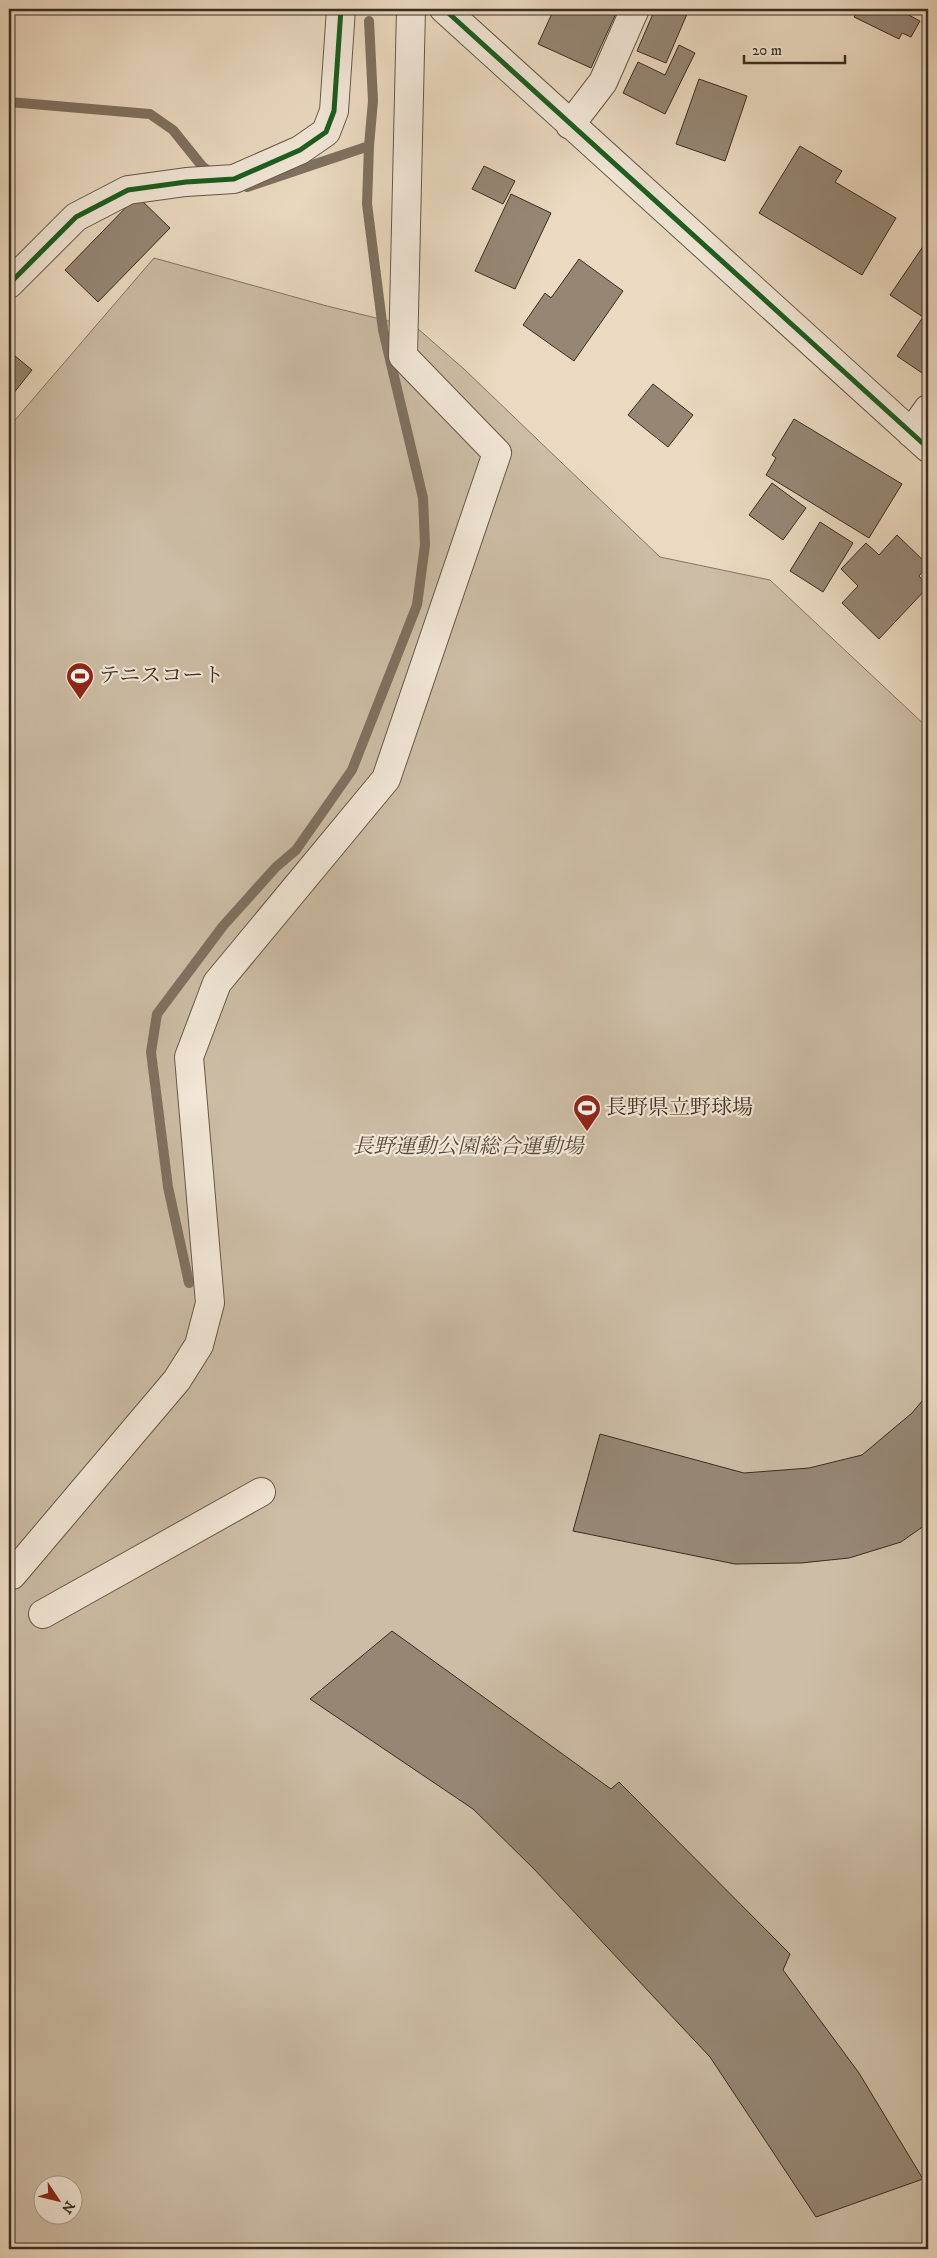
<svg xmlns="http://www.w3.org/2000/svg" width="937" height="2258" font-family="'IM FELL DW Pica','Noto Serif JP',serif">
<rect width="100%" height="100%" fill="#ebdac1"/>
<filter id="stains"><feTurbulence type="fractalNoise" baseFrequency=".004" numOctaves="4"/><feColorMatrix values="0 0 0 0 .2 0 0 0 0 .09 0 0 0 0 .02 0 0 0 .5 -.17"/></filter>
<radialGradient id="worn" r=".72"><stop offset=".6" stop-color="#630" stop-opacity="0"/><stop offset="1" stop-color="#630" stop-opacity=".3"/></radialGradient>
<path fill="#cdbda6" stroke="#847564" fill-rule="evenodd" d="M154,258L327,306L417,328L464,369L660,557L770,580L928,728V2249H9V427ZM42,2186H72V2216H42Z"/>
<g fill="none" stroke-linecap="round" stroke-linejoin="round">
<path stroke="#807161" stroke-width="10" d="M9,102L150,114L173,130L202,166L214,175
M247,187L369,146
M189,1283L168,1187L151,1052L157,1014L223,926L276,867L296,850L352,770L417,605L425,545L423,498L383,330L367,204L369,146L373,101L369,21"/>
</g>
<path fill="#968775" stroke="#3a2d23" d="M554,9L569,14L571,9H618L591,68L538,44Z
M655,9H673L687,14L666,63L637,51Z
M859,9H908L905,13L920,21L911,37L902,33L899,39L854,17Z
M679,45L695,53L665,114L623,93L638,62L665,75Z
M699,79L747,96L725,161L676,144Z
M800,146L842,171L835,182L896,218L862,275L759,213Z
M484,166L515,181L503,204L472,189Z
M511,194L551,213L515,289L475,271Z
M137,196L170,228L98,302L65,270Z
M928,239V377L897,356L923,317L890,295Z
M579,259L623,291L574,361L523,325L545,293L551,298Z
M9,351L32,370L9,399Z
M653,384L693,415L668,447L628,415Z
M794,419L902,484L869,538L766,475L776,458L772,455Z
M772,483L806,508L783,540L749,515Z
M820,522L853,543L823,592L790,571Z
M897,535L928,565L919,576L928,587L879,639L842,603L858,586L841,569L866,543L879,555Z
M928,1394V1523L901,1542L849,1558L801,1563L735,1564L573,1531L600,1434L744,1473L809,1468L862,1455L912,1413Z
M392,1631L611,1789L619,1782L790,1954L783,1970L859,2073L923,2179L816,2217L710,2057L534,1869L473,1809L310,1699Z"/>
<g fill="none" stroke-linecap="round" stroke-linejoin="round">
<g stroke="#66584a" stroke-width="30">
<path id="minor" d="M444,9L928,448
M570,125L603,82L635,9
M9,284L76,217L128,190L186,182L234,179L300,150L326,132L334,111L341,9
M911,433L928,409
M12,1575L177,1380L199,1345L210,1303L189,1057L217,983L386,779L497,453L403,356L411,9
M43,1614L261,1492"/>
</g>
<use href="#minor" stroke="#f2e7d7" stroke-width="28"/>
<g stroke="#f2e7d7" stroke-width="8">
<path id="cycleway" d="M444,9L928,448
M9,284L76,217L128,190L186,182L234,179L300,150L326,132L334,111L341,9"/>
</g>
<use href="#cycleway" stroke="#1b5e20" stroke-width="5"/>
</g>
<defs>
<g id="stadium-pin" transform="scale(1.4375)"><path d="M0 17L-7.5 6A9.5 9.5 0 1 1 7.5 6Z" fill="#8f2418" stroke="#f2e7d7"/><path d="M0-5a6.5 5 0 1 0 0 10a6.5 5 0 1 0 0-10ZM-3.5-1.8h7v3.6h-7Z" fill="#fff"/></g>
</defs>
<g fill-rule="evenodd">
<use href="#stadium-pin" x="80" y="676"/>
<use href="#stadium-pin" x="587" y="1108"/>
</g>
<g text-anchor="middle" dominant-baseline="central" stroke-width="4.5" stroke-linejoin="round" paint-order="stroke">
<g font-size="21" fill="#3a2d23" stroke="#f2e7d7" text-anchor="start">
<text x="99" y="676">テニスコート</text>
<text x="606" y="1108">長野県立野球場</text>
</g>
<g font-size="21" font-style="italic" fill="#574a3d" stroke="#f2e7d7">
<text x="468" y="1147">長野運動公園総合運動場</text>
</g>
</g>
<rect width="937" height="2258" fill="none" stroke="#ebdac1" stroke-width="30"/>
<rect x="10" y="10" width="917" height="2238" fill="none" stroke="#3a2d23" stroke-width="2.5"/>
<rect x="15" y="15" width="907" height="2228" fill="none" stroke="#3a2d23"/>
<g transform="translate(58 2200) rotate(125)"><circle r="24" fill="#f2e7d7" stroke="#a89d8f"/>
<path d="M0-4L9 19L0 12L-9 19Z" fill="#8f2418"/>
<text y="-8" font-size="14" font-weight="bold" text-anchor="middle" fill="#3a2d23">N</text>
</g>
<path d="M744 55v8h101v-8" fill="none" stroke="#3a2d23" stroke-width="2.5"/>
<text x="752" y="55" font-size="15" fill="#3a2d23" stroke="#f2e7d7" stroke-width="4" paint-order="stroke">20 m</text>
<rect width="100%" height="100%" filter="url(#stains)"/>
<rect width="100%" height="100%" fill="url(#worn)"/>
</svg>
